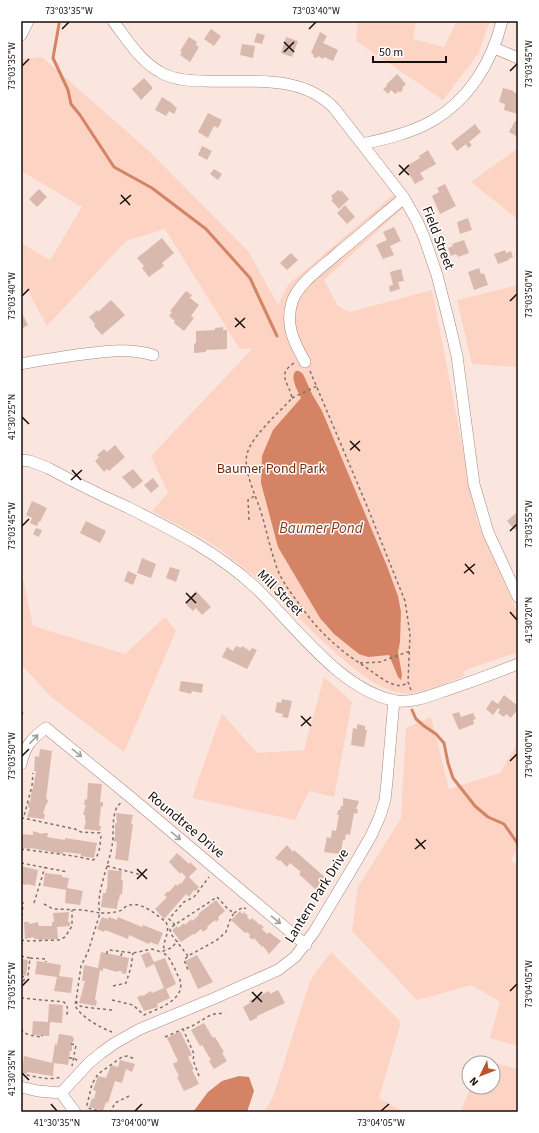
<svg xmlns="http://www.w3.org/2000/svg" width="539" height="1133" font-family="'Source Sans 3',sans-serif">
<rect width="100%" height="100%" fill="#fae6df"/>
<path fill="#fdd3c3" d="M358,21H416L413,39L444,47L457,21H490L478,54L443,100L356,41Z
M42,57L150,152L248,251L278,305L288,285L393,195L404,207L324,280L338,306L350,312L432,290L477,521L518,614V652L463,671L465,676C447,682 420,696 401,693C377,689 357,671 339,656C313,633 289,608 264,585C252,575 239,564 226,554C204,537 177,525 152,511L168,493L151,456L252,349H240L165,229L126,241L47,326L28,291L21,294V243L50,260L82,207L23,172L21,173V59Z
M518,148V235L516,218L471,182Z
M518,285V367L472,364L457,300Z
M21,569L33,626L125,654L165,617L176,631L124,752L50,696L21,664Z
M324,677L352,702L334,797L309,791L295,820L192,798L222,713L257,753L304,750Z
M431,717L449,789L500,773L518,742V846L511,861L518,865V1046L490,1038L500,1002L472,985L417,1000L352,931L358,887L401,818L406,728Z
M331,952L401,1022L379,1098L404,1112H264L273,1097L310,981Z
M483,1060L518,1069V1112H460L471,1087H493V1063H482Z"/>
<path fill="#d48465" d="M296,371H299L303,374L312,394L322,411L387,566L398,596L401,612L400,642L398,652L402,675L401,680L398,677L389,655L368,657L359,654L334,634L320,618L278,547L261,483L262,456L273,430L301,398C298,391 289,377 296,371Z
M239,1076L249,1077L254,1091L247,1112H193L208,1092L222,1081Z"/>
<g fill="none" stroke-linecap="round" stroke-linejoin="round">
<path stroke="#d48465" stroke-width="3" d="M59,24L53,58L68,90L71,104L80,115L114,167L152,188L206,229L250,278L277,336
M412,710L416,719L424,726L436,734L444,743L448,763L453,778L475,806L488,817L504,824L518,844"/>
</g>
<path fill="#d9b9ad" d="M211,29L221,36L214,46L204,39Z
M320,32L327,36L323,43L338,50L333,61L324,57L323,59L318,56L317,58L313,57L314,55L311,53Z
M257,33L265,35L262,44L254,42Z
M189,37L197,42L196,45L199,47L190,62L180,55L182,52L180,51Z
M286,37L298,41L292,57L281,53Z
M242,44L255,46L253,58L240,55Z
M397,74L406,84L402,88L403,89L400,93L399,91L395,94L391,90L388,94L383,89L387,86L386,85Z
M144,78L153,88L141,100L132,89Z
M503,88L514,91L513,92L518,93V114L504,110L505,104L499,102Z
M162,97L173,104V105L177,108L174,114L169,111L166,116L155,110Z
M208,113L222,120L218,128L214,126L208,138L198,132Z
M515,121L518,122V137L509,132Z
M475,124L481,132L469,142L472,145L468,148L466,144L457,151L451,143Z
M202,146L212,151L207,160L198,155Z
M428,150L436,164L420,173L424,179L415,184L405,167L420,158L419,156Z
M214,169L222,174L218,180L210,174Z
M445,184L456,206L440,214L432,196L439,192L437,188Z
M39,189L47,197L37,207L29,199Z
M338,190L340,192L341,190L349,199L339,209L331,200L333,199L331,196Z
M345,205L355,217L347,224L337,213Z
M468,218L472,230L460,234L457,222Z
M394,227L401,241L390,246L394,255L383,259L376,245L387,240L383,232Z
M162,238L174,253L162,263L164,266L149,277L142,268L144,266L137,258Z
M464,240L469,253L458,257L456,254L451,256L448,248L453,246L452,244Z
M505,250L506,253L511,251L513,257L508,259L509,260L498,264L494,254Z
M291,253L298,260L287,270L280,263Z
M479,268L481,274L484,273L488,285L474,290L468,272Z
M401,269L404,281L398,282L400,289L390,292L389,286L393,285L390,272Z
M186,291L192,295L190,298L199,305L191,316L194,318L184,331L174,323L175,321L169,316L172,312L170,311Z
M111,300L125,315L102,335L94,326L95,324L89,317L97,310L98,312Z
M21,312L28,325L21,329Z
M223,327V330H227V349L206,350V352L194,353V344L196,343V331L215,330V328Z
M115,445L125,457L109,471L107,469L104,472L95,461L99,457L97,455L104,449L107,452Z
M133,469L143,481L133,489L122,477Z
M153,478L159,486L151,493L144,485Z
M32,501L47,508L40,522L39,521L37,526L30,523L32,518L26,515Z
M516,513L518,516V527L515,530L507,521Z
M86,521L106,531L100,543L80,533Z
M36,528L42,530L39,537L33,534Z
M142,558L156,564L151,578L137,573Z
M170,567L180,570L176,582L166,578Z
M128,571L137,575L133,585L124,581Z
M196,591L211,607L202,615L196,608L193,611L185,603Z
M236,646L241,648L242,646L250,651L252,648L257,650L247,669L222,657L227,647L233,651Z
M181,681L203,684L202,693L192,691L191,694L179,691Z
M504,695L518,706V709L511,718L506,714L504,717L498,713L500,710L498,708L493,715L486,709L492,700L498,704Z
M282,699L292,701L288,718L282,717L283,714L275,712L277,702L281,703Z
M459,712L461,717L473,713L476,719L473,720L474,724L459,730L452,714Z
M357,724L365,726V730H367L364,747L351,745L353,728L357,729Z
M40,749L52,751L46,799L48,800L47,804H46L43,814H45L44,819L27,817L30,808L28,807V802H30L32,789H33L36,771H34L35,756L39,757Z
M88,783L102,784L100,802H103V807L101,806L99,826H101L100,831L84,829L86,820H85V815H83L86,805H84L85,799L87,800Z
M343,798L359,801L356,809H358L357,814L354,813L350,835L346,834L345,840H343L341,852H339V854L324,852L327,837L331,838L332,830L336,831L339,815H337L338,810H340L341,806H343Z
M116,813L133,815L131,824H133L128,861L115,859L117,842L113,841V838H115V823H117Z
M33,831L42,834L44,833H48L47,837L65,840V838L97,843L94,858L81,856V854L63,852V854L31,848L30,849L21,848V834L33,835Z
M287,845L293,852L294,850L326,878L316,890L299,874L301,872L290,863L287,867L280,860L279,861L275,858Z
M177,853L189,864L190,862L197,869L189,877L199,887L196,891L194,890L189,897L186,894L164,919L155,909L167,897L164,895L168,891L169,892L176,884L177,886L180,883L181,884L186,877L181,872L180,874L169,862Z
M21,866L38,870L35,886L27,884L25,885L22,884Z
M108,870L122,871L121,880H123L122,895L120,894L119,900H118L117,909L101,907L103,893H106V889H107Z
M45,873L62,875V877L69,878L67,888L83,891L80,905L65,903L66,890L43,886Z
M216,900L225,911L218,917L219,919L216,922L215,920L207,927L208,928L203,932L201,929L194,935L193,934L181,942L172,930L177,926L178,928L184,923L185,925L191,919L192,921L199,915L198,914Z
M240,911L242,914L244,912L248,916L247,917L250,920L252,918L260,925V924L264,927L262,929L267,934L269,932L281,941L269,954L263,946L262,947L254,938L253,940L249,937L250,935L247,932L245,933L231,920Z
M69,912L68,922H70V926L57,927L58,939L39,940L38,939H34V937L25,939L24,922H29V924L38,922L39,926H52V922H54L53,913Z
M102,917L108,919L109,917L117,920L118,917L142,927L143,925L163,933L158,945L150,942L149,944L129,935L128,939L105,930L104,932L97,929Z
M101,952L129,958L126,974L121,973L122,971H118L117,972L103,968V971L100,970L95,1000L97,1001L96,1006L79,1003L85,981H82L84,965L98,968Z
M149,952L154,962L165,958L176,984L166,989L170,998L157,1004L158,1007L144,1011L137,997L142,995L143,996L151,991L152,993L164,988L154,964L146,968L141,955Z
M197,955L213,982L198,989L185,961Z
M21,959L28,960L26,976L21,974Z
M37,961L61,965L59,976L73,978L71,993L54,991L57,977L35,974Z
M278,990L285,1003L257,1016V1018L250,1021L243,1007L250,1003L249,1001L269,991L270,994Z
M49,1004L63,1005L62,1023L50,1022L49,1036L32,1035L33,1021L48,1022Z
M204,1023L213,1038L215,1037L224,1052L222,1053L227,1061L214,1069L209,1061L211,1060L202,1045L200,1046L191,1030Z
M180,1031L192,1055L188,1057L194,1069L192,1070L199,1084L184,1091L177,1077L179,1076L173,1064L178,1061L167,1038Z
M59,1034L72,1036L74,1038L73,1042H72V1051H70L68,1065L54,1063L53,1076L27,1072V1074L22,1073L24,1056L52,1063L55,1044L57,1045Z
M120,1060L135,1064L132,1072L126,1069L122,1083L115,1081L108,1103L106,1102L103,1111L89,1107L92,1098L94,1099L96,1091L93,1090L98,1076L106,1078L111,1065L118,1067Z"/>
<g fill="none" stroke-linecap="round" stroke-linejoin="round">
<g stroke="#a8897e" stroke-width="12">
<path id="minor" d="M113,21C126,38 140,61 160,72C173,80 189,81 204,81C249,83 300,73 334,108L404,198L417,221L424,237L437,275L450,326L457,356L474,484L488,532L518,597
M21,35L28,21
M494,48L518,58
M362,144C386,139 411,133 432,121C469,100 492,62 502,21
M305,362C294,342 285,326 292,302C298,283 324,266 338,253C360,235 382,216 404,198
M21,364C39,360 58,358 76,355C102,352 128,347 153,355
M21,460L30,461L48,468C74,482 100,495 127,507C173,530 219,553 257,589C295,626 342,692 397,701C413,703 432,695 447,690C471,682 495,673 518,664
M21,764C25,746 31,739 46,728L128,795L306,945
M21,1087L38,1091L61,1093
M61,1093L89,1063L101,1053L115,1043L140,1029L215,998L278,970L295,957L314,932L350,872L371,836L380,816L385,800L387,781L394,700
M61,1093L75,1112"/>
</g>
<path stroke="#80716c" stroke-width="1.5" stroke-dasharray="3 3" stroke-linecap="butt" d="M294,363C276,375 289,382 292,398C279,413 252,435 247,454C243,469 255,494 260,509C266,527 269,545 275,562C279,577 288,589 297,601C309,618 321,633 337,646C348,656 360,663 371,671C381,678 398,692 408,682
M310,371L367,506L405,601L410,634L408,682L411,690
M292,398L317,386
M249,520L248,500L256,495
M360,663L380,662L410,651
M21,721L23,710
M21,820L24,816L32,786L33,773
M21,849L74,856L93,860C100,856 100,844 101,836L100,833L81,832L75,829L23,818
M21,863L68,872
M107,866L142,875
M34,903L45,867
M44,904L53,909L83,910L100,913C95,895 109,865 112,846C114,835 112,823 115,812C116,808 118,805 122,802
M234,913L243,907L246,909
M175,925L169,919L184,902L194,897L209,877
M21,934L23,902
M21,940L28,941L59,940L65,937L72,926V910
M107,954V951L109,950L133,953L152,949L161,952L171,948L178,941
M21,956L30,958L28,975L25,977
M121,956L122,952
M188,956L171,934L170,929L173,926L217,897L228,909L234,913L230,920L226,932L217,940L188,956L184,960L188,970L190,969
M30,958L46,959V962
M21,976L25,977L23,983L21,985
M113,986L126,983L131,967L133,953
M21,998L64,1002C68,1006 68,1009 67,1014H63
M112,1000L133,1005L144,1015C157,1009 186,1000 180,980C179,977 176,973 175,969C171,962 169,955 161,952
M76,1001L75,1005C79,1016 101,1028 112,1032
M112,1010L83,1007L78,1005L76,1001L81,966L88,952L100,913C108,913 115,913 122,910C124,908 127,905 130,905C142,902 157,915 166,922C171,933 162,941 164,951
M21,1029C26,1036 34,1036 42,1037V1035
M165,1037L183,1029
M71,1044L76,1045L72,1066
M69,1058H74L78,1061
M21,1074C34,1076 48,1081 61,1077
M199,1076L193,1060L194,1054L183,1029C198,1027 208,1010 225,1014
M103,1112L88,1108L87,1105L92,1084L98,1074L122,1057L127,1056L135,1059
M109,1112L111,1111L115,1103L129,1096"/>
<use href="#minor" stroke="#fff" stroke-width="11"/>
</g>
<defs><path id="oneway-shaft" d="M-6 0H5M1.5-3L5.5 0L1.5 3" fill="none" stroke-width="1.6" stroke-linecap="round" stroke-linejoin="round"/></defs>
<g stroke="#a39f9d">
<use href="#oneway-shaft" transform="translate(34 739) rotate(-47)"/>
<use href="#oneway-shaft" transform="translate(77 753) rotate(39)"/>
<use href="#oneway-shaft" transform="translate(176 836) rotate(40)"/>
<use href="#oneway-shaft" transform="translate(276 920) rotate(40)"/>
</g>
<path fill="none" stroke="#190e0a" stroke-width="1.5" d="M62,29L69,22M309,29L316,22M284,42L294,52M284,52L294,42M22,66L29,59M510,71L517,64M399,165L409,175M399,175L409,165M121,195L130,205M120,204L131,195M22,296L29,289M510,301L517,294M235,318L245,328M235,327L245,318M22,417L29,424M350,441L360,451M350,450L360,441M72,470L81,480M71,480L82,470M22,526L29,519M510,531L517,524M465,564L474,574M464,573L475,564M186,593L196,603M186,603L196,593M510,612L517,620M301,716L311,726M301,726L311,717M22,756L29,749M510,761L517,754M416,839L425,849M415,849L426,840M137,869L147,879M137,879L147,869M22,986L29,979M510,991L517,984M252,992L262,1002M252,1002L262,992M22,1073L29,1080M51,1104L57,1111M135,1111L142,1104M381,1111L389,1104"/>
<g text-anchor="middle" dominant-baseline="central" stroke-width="3" stroke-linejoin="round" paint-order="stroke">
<g font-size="14" fill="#190e0a" stroke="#fff">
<text transform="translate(438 238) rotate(69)">Field Street</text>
<text transform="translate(280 593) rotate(45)">Mill Street</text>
<text transform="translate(186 825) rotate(40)">Roundtree Drive</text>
<text transform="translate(317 896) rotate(-58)">Lantern Park Drive</text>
</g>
<g font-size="14" fill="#732b09" stroke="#fff">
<text x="271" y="469">Baumer Pond Park</text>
</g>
<g font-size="15" font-style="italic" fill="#803718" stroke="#fff">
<text x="321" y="528">Baumer Pond</text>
</g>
</g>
<rect width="539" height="1133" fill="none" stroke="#ffffff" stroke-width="44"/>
<g transform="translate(481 1075) rotate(227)"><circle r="19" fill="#ffffff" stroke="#a39f9d"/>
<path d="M0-3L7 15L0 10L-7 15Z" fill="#bc552a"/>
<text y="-6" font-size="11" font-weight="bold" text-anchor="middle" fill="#190e0a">N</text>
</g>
<path d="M373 56v6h73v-6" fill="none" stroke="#190e0a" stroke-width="2"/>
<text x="379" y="56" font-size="12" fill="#190e0a" stroke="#ffffff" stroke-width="3" paint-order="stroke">50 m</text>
<rect x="22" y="22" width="495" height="1089" fill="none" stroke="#190e0a" stroke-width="1.5"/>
<g font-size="10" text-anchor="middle" fill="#190e0a">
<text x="69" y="14">73°03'35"W</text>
<text x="316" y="14">73°03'40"W</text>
<text transform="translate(528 64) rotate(-90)" y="4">73°03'45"W</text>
<text transform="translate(11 66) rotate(-90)" y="4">73°03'35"W</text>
<text transform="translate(528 294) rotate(-90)" y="4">73°03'50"W</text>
<text transform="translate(11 296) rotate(-90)" y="4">73°03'40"W</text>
<text transform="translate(11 417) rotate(-90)" y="4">41°30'25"N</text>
<text transform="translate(528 524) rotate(-90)" y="4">73°03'55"W</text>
<text transform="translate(11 526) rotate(-90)" y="4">73°03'45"W</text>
<text transform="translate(528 620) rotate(-90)" y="4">41°30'20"N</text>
<text transform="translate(528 754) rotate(-90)" y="4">73°04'00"W</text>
<text transform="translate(11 756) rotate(-90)" y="4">73°03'50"W</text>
<text transform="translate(528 984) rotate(-90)" y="4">73°04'05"W</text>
<text transform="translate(11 986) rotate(-90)" y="4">73°03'55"W</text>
<text transform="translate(11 1073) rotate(-90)" y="4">41°30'35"N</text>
<text x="57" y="1126">41°30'35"N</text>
<text x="135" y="1126">73°04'00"W</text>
<text x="381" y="1126">73°04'05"W</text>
</g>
</svg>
